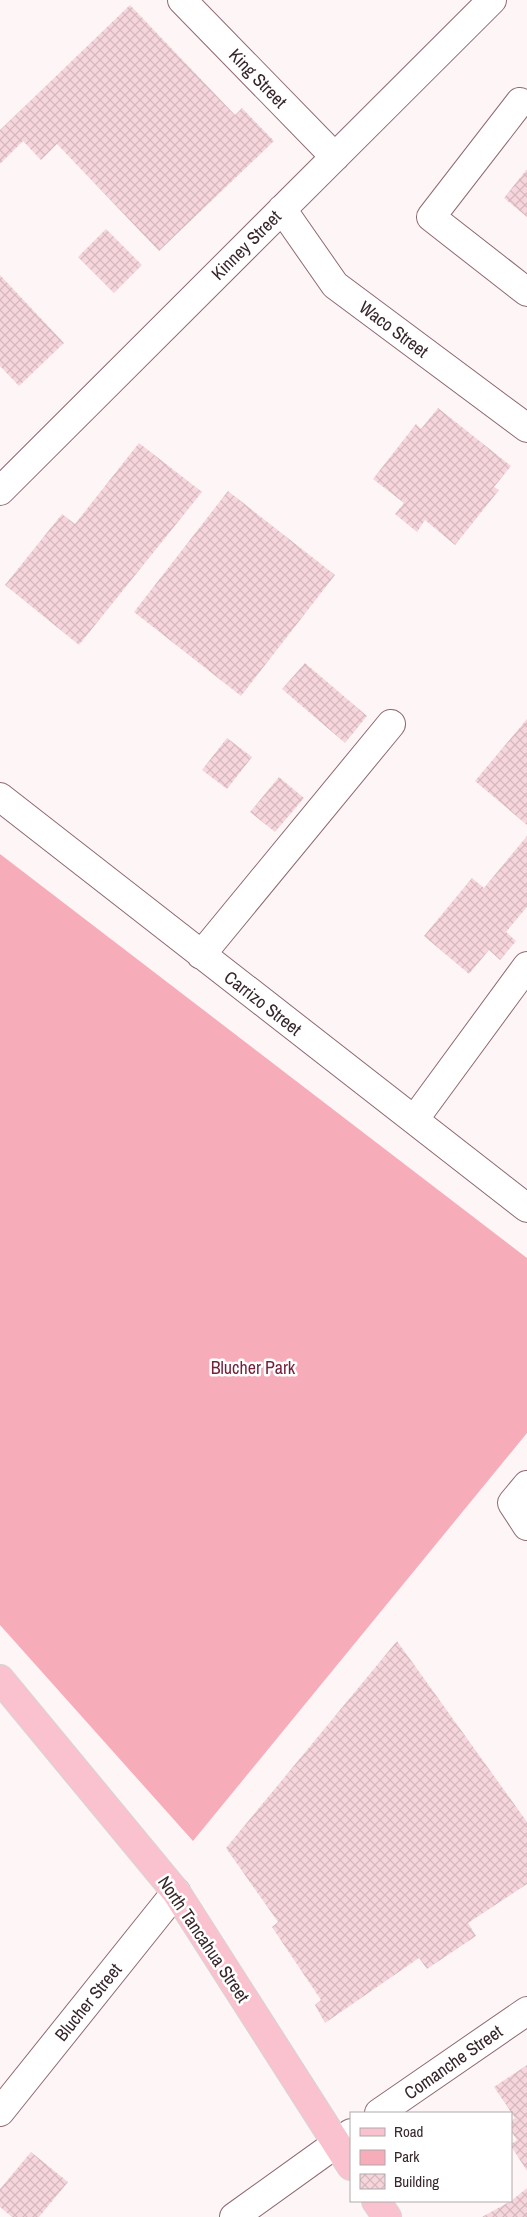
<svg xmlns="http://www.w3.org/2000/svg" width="527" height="2217" font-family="'Archivo Narrow',sans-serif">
<defs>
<pattern id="building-cross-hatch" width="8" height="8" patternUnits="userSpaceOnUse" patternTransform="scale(1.25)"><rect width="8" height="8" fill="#f6d6dc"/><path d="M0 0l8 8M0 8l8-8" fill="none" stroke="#d4b8bd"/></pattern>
</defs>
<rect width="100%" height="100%" fill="#fef5f7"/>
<path fill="#f7acba" d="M0,854L527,1258V1433L193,1841L0,1625Z"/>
<path fill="url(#building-cross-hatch)" d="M130,5L235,115L242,108L274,141L159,251L57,144L41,160L23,141L0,164V130Z
M527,169V217L504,198Z
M106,229L142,265L114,293L78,257Z
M0,275L64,343L19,386L0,366Z
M438,408L511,466L494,487L499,490L455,545L425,520L417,532L395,514L404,503L373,479L416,424L421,429Z
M139,443L202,492L79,645L5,585L62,514L75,524Z
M228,491L335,575L241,696L134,612Z
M305,663L367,716L345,743L282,689Z
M527,719V825L475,781Z
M227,738L252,757L227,789L202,770Z
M279,777L304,798L275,832L250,812Z
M527,836V907L506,932L516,941L500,960L489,950L469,974L424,936L472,878L484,888Z
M397,1641L527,1822V1884L468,1923L476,1936L427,1969L419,1958L325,2023L315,2005L321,2000L272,1927L278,1922L226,1848Z
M527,2065V2171L511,2146V2144L517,2140L511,2131V2121L515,2118L494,2087Z
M31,2152L68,2182L39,2217H12L0,2207V2189Z
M527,2188V2217H482L511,2201Z"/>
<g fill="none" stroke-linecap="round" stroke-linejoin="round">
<g stroke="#8f6a71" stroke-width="30">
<path id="minor" d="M182,0L335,157
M520,102L431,217L527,292
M282,209L335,285L527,428
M0,491L492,0
M0,797L527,1208
M201,955L391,724
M414,1120L527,966
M527,1485L512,1503L527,1526
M0,2112L176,1892
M379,2113L527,2011
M234,2217L351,2133"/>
</g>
<g stroke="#d7d4d4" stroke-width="30">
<path id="major" d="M0,1679L176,1892L351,2166
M376,2201L387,2217"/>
</g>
<use href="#minor" stroke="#fff" stroke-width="28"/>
<use href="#major" stroke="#fac2ce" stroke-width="28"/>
</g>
<g text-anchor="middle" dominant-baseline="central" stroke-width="5" stroke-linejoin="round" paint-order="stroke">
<g font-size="18" fill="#37272a" stroke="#fff">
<text transform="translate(258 78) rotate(46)">King Street</text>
<text transform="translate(246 245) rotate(-45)">Kinney Street</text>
<text transform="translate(394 329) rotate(37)">Waco Street</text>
<text transform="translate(263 1003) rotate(38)">Carrizo Street</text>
<text transform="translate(204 1939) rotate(56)">North Tancahua Street</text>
<text transform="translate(88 2002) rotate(-51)">Blucher Street</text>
<text transform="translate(453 2062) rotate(-35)">Comanche Street</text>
</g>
<g font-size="18" fill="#76213a" stroke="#fff">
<text x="253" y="1367">Blucher Park</text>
</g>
</g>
<rect x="350" y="2112" width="162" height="90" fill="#ffffff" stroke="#afa9aa"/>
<rect x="360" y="2128" width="25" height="8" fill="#fac2ce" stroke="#afa9aa"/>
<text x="394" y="2137" font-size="15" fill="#37272a">Road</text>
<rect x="360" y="2150" width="25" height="15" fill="#f7acba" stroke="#afa9aa"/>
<text x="394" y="2162" font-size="15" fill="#37272a">Park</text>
<rect x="360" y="2174" width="25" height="15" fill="url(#building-cross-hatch)" stroke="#afa9aa"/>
<text x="394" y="2187" font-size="15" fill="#37272a">Building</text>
</svg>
